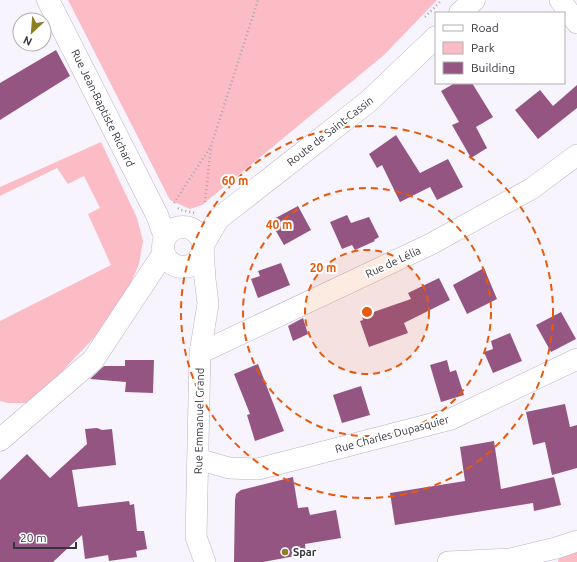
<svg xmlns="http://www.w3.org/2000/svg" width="577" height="562" font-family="Ubuntu,sans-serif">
<rect width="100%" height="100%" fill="#f8f4fd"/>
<path fill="#fbbcc6" d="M68,0H437L384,55L202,205L190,209L170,200Z
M101,142L137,218L143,241L139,264L126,294L106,325L52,382L28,403H8L0,401V321L111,265L88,214L100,208L84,176L68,184L57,168L0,196V187Z
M577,549V562H558L561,553Z"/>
<path fill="#955583" d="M56,50L70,76L0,120V83Z
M455,83H472L493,117L476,127L487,148L471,158L452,125L459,122L441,91Z
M577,85V108L538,139L515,110L540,90L553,106Z
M396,135L420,173L448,159L463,187L437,200L430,187L400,202L382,165L377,168L369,154Z
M298,206L311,230L284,245L270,221Z
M347,215L351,223L369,217L379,237L374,240L375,241L355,250L352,245L342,249L330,222Z
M281,263L290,285L258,298L251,279L260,276L258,271Z
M484,268L497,299L467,314L453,285Z
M439,278L450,300L404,323L408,333L369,347L360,321L363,320L362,316L411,299L408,293Z
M561,312L576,339L551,352L536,325Z
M303,318L308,334L293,341L288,326Z
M510,333L522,361L493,373L484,352L493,349L491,341Z
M125,360H154L153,393L125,392L126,382L90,379L104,366H125Z
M447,360L450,372L456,370L464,395L441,402L430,365Z
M258,364L284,431L255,441L247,415L250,414L234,374Z
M361,386L370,415L342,423L333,395Z
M565,404L570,427L577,425V468L552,475L545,442L533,445L526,412Z
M97,428L102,430L112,429L116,465L72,470L78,507L129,501L130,505L134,504L137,531H144L147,549L136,551L137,557L109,561L108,555L85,559L82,535L53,562H0V480L27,454L50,478L87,444L85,429Z
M494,441L501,489L554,477L561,505L534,511L533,503L395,525L390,493L465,481L460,447Z
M293,477L298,508L308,507L310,515L336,510L341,538L305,544L306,554L263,562H234L235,500L236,494L241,490Z"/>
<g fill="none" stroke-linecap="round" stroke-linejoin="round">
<g stroke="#bdb2c7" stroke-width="22">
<path id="minor" d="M560,0L577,23
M203,249L205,279L208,304L200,353L196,537L205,562
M200,353L431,244L531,189L577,155
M198,459L229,468L258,469L451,419L577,359
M448,562L510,559L556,548L577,541"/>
</g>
<g stroke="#bdb2c7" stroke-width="23">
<path id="tertiary" d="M48,0L157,215L165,237
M460,13L474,0
M163 247a20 20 0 1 1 40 0a20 20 0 1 1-40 0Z
M203,245L218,219L369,101L436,37
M0,440L93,360L164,253"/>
</g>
<path stroke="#aaa6af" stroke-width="2.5" stroke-dasharray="1 3" stroke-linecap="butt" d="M425,17L440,2
M205,202L211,146L258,0
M174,203L211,146
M178,208L181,210L195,213L196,212"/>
<use href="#minor" stroke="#fff" stroke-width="21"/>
<use href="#tertiary" stroke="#fff" stroke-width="22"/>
</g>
<circle cx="367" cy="312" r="62" fill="#e8590c" fill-opacity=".12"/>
<g fill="none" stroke="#e8590c" stroke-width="2" stroke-dasharray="7 5">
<circle cx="367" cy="312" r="62"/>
<circle cx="367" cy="312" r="124"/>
<circle cx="367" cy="312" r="186"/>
</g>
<circle fill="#8d7d23" stroke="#fff" stroke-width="1.5" cx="285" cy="552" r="4"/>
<g text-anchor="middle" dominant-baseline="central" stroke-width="4" stroke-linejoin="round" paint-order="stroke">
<g font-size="11" fill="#39343d" stroke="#fff">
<text transform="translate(103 108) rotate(64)">Rue Jean-Baptiste Richard</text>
<text transform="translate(330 131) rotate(-38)">Route de Saint-Cassin</text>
<text transform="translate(393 262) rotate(-25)">Rue de Lélia</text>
<text transform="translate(199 421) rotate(-89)">Rue Emmanuel Grand</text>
<text transform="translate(392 434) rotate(-15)">Rue Charles Dupasquier</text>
</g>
<g font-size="11" font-weight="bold" fill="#39343d" stroke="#fff" text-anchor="start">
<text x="293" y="552">Spar</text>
</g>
</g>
<circle cx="367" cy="312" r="6" fill="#e8590c" stroke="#fff" stroke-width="2"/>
<g font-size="12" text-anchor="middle" font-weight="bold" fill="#e8590c" stroke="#fff" stroke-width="4" stroke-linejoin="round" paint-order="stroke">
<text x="235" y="185">60 m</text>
<text x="279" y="229">40 m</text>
<text x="323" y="272">20 m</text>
</g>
<rect x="435" y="12" width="130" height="72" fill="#ffffff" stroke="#b0aeb1"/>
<rect x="443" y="25" width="20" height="6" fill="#ffffff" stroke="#b0aeb1"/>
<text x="471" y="32" font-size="12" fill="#39343d">Road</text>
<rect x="443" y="42" width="20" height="12" fill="#fbbcc6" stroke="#b0aeb1"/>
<text x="471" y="52" font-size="12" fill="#39343d">Park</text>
<rect x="443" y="62" width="20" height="12" fill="#955583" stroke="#b0aeb1"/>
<text x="471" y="72" font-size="12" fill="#39343d">Building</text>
<g transform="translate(32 32) rotate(206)"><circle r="19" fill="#ffffff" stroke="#b0aeb1"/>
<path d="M0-3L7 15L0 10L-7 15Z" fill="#8d7d23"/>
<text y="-6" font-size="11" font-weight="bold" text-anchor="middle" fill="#39343d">N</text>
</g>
<path d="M14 542v6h62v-6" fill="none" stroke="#39343d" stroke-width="2"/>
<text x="20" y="542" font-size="12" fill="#39343d" stroke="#ffffff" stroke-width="3" paint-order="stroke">20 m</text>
</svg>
